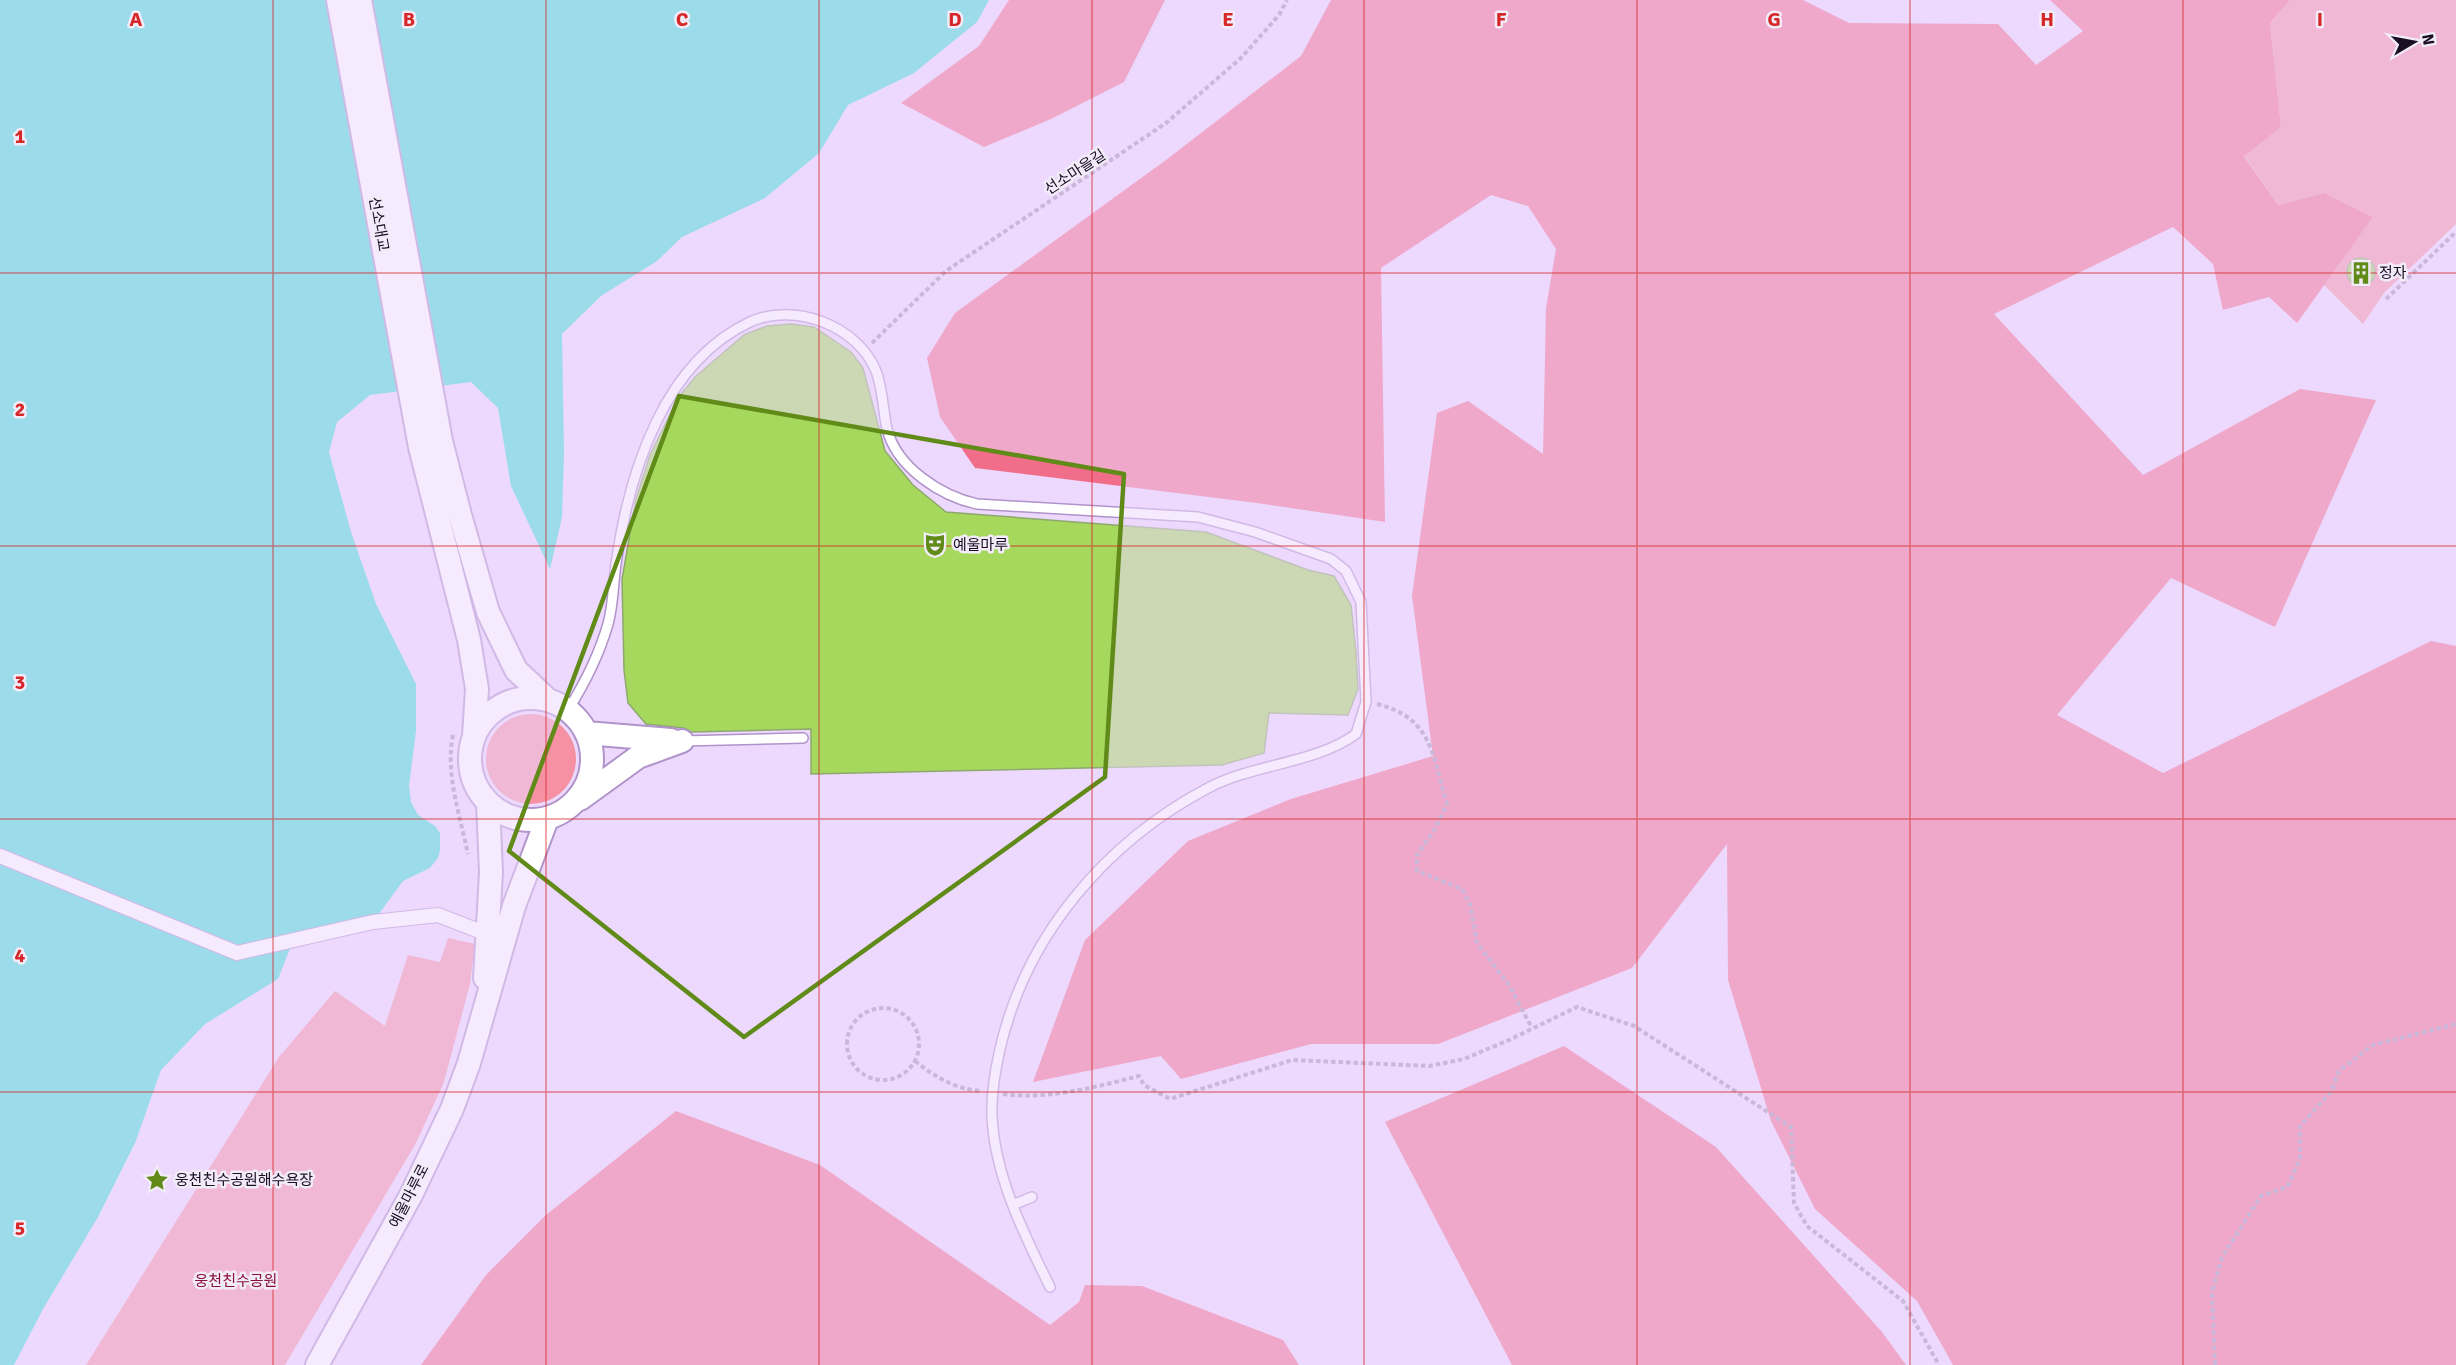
<svg xmlns="http://www.w3.org/2000/svg" width="2456" height="1365" font-family="Signika,'Noto Sans KR',sans-serif">
<rect width="100%" height="100%" fill="#ecd9fd"/>
<path fill="#f691a4" d="M2290,0H2456V224L2384,293L2363,324L2324,285L2373,217L2324,193L2278,205L2244,155L2281,127L2270,23Z
M486 759a45 45 0 1 1 90 0a45 45 0 1 1-90 0Z
M448,938L475,944L470,984L444,1082L416,1143L285,1365H86L279,1057L335,991L385,1026L408,955L440,962Z"/>
<path fill="#f16e8b" d="M1009,0H1165L1124,82L1051,119L984,147L901,103L979,46Z
M1331,0H1803L1849,23L1998,24L2036,65L2083,31L2050,0H2290L2270,23L2281,127L2244,156L2278,205L2324,193L2373,217L2297,323L2269,297L2223,310L2213,264L2173,227L1994,314L2143,475L2300,389L2376,400L2275,627L2171,578L2057,715L2163,773L2431,641L2456,646V1365H1953L1917,1301L1815,1209L1771,1121L1728,980L1727,844L1632,968L1438,1044H1311L1181,1079L1161,1056L1033,1082L1085,940L1188,841L1291,799L1433,756L1412,596L1437,413L1468,401L1543,454L1546,308L1556,249L1528,206L1491,195L1381,268L1385,522L1257,503L975,468L940,417L927,358L955,313L1166,160L1301,56Z
M1564,1046L1716,1147L1882,1332L1906,1365H1512L1385,1122Z
M676,1111L820,1165L1050,1325L1079,1302L1085,1285L1142,1286L1283,1340L1299,1365H421L486,1275L546,1215Z"/>
<path fill="#38ded3" d="M0,0H989L977,22L914,73L848,105L819,153L765,198L682,237L657,261L601,296L562,334L564,454L562,517L550,569L511,486L498,408L471,382L370,395L337,422L329,452L351,532L376,604L416,684V731L409,786L411,802L418,815L435,826L440,833V850L438,858L430,868L403,881L373,922L291,946L278,979L205,1024L161,1070L135,1143L98,1217L43,1309L14,1365H0Z"/>
<path fill="#a5d85c" stroke="#8ea86e" stroke-width="1.5" d="M2347 272a14 14 0 1 1 28 0a14 14 0 1 1-28 0Z
M791,324L814,327L851,352L863,368L885,451L913,485L946,512L1206,532L1308,570L1334,576L1351,605L1356,652L1358,689L1348,715L1269,713L1264,753L1222,765L811,774V729L691,732L684,728L646,724L628,703L624,670L622,579L636,499L650,455L678,398L695,377L744,335L767,326Z"/>
<g fill="none" stroke-linecap="round" stroke-linejoin="round">
<g stroke="#b093ca" stroke-width="12">
<path id="service" d="M568,710C585,683 599,655 608,624C614,603 613,579 617,557C630,471 664,362 750,322C794,302 857,325 876,371C883,389 883,411 887,429C897,468 941,496 977,504L1198,517L1255,532L1331,559L1346,571L1361,602L1366,702L1356,734C1317,763 1253,764 1208,788C1106,842 1026,935 1000,1049C995,1071 991,1094 992,1117C995,1177 1024,1234 1050,1287
M682,741L803,738
M1013,1205L1032,1197"/>
</g>
<g stroke="#b093ca" stroke-width="16">
<path id="pedestrian" d="M0,856L237,953L373,922L438,915L487,934"/>
</g>
<g stroke="#b093ca" stroke-width="26">
<path id="tertiary" d="M338,0L420,447L469,640L477,689L474,736
M360,0L441,441L460,515L488,612L516,670L548,700
M470 759a61 61 0 1 1 122 0a61 61 0 1 1-122 0Z
M586,733L671,740
M580,799L638,757L682,741
M485,978L491,872L488,804
M317,1365L411,1195L452,1109L469,1063L514,906L547,819"/>
</g>
<path stroke="#9f8fad" stroke-width="4" stroke-dasharray="4.5 3" stroke-linecap="butt" d="M2386,299L2456,232
M872,343L946,271L1166,123L1241,58L1279,15L1287,0
M1377,704C1433,718 1432,755 1447,804L1435,829L1417,855V871L1462,889L1470,904L1477,943L1509,985L1532,1028
M453,735C445,774 460,815 468,854
M847 1044a36 36 0 1 1 72 0a36 36 0 1 1-72 0Z
M915,1061C935,1077 955,1089 981,1091
M1003,1094C1047,1100 1096,1087 1139,1076L1144,1085L1170,1099L1292,1060L1429,1066L1464,1059L1509,1040L1577,1007L1634,1026L1791,1127L1794,1203L1807,1226L1903,1301L1939,1365
M2215,1365L2212,1293L2222,1257L2261,1196L2287,1187L2300,1159V1126L2331,1092L2339,1071L2373,1045L2456,1024"/>
<use href="#service" stroke="#fff" stroke-width="9"/>
<use href="#pedestrian" stroke="#fff" stroke-width="14"/>
<use href="#tertiary" stroke="#fff" stroke-width="22"/>
</g>
<path d="M0 0H2456V1365H0ZM679,396L1124,474L1105,777L744,1037L509,851Z" fill="#ecd9fd" fill-opacity=".55" fill-rule="evenodd"/>
<path fill="none" stroke="#618b19" stroke-width="4.5" stroke-linejoin="round" d="M679,396L1124,474L1105,777L744,1037L509,851Z"/>
<path fill="none" stroke="#d62828" stroke-width="1.5" stroke-opacity="0.55" d="M273,0V1365M546,0V1365M819,0V1365M1092,0V1365M1364,0V1365M1637,0V1365M1910,0V1365M2183,0V1365M0,273H2456M0,546H2456M0,819H2456M0,1092H2456"/>
<defs>
<g id="building-bare" transform="scale(1.8)"><path d="M-4-6H4V6H1V3H-1V6H-4ZM-2.5-4.3h1.7v1.8h-1.7ZM.8-4.3h1.7v1.8H.8ZM-2.5-1h1.7V.8h-1.7ZM.8-1h1.7V.8H.8Z" fill="#618b19" stroke="#f2ecf8" stroke-width="2.5" paint-order="stroke"/></g>
<g id="theatre-bare" transform="scale(1.8)"><path d="M-5-5.5Q0-4 5-5.5V0Q5 5 0 6Q-5 5-5 0ZM-3.3-2.5H-1v1.5H-3.3ZM1-2.5H3.3v1.5H1ZM-2.8 1Q0 5.5 2.8 1Z" fill="#618b19" stroke="#f2ecf8" stroke-width="2.5" paint-order="stroke"/></g>
<g id="sight-bare" transform="scale(1.8)"><path d="M0-6L1.8-2.2L6-1.7L2.9 1.2L3.7 5.4L0 3.3L-3.7 5.4L-2.9 1.2L-6-1.7L-1.8-2.2Z" fill="#618b19" stroke="#f2ecf8" stroke-width="2.5" paint-order="stroke"/></g>
</defs>
<g fill-rule="evenodd">
<use href="#building-bare" x="2361" y="273"/>
<use href="#theatre-bare" x="935" y="545"/>
<use href="#sight-bare" x="157" y="1180"/>
</g>
<g text-anchor="middle" dominant-baseline="central" stroke-width="5" stroke-linejoin="round" paint-order="stroke">
<g font-size="15" fill="#1a0e23" stroke="#f2ecf8">
<text transform="translate(1075 172) rotate(-33)">선소마을길</text>
<text transform="translate(379 224) rotate(80)">선소대교</text>
<text transform="translate(409 1196) rotate(-63)">예울마루로</text>
</g>
<g font-size="15" fill="#1a0e23" stroke="#f2ecf8" text-anchor="start">
<text x="2379" y="273">정자</text>
<text x="953" y="545">예울마루</text>
<text x="175" y="1180">웅천친수공원해수욕장</text>
</g>
<g font-size="15" fill="#8a103a" stroke="#f2ecf8">
<text x="236" y="1281">웅천친수공원</text>
</g>
</g>
<g font-size="20" text-anchor="middle" font-weight="bold" fill="#d62828" stroke="#f2ecf8" stroke-width="5" stroke-linejoin="round" paint-order="stroke">
<text x="136" y="26">A</text>
<text x="409" y="26">B</text>
<text x="682" y="26">C</text>
<text x="955" y="26">D</text>
<text x="1228" y="26">E</text>
<text x="1501" y="26">F</text>
<text x="1774" y="26">G</text>
<text x="2047" y="26">H</text>
<text x="2320" y="26">I</text>
<text x="20" y="143">1</text>
<text x="20" y="416">2</text>
<text x="20" y="689">3</text>
<text x="20" y="962">4</text>
<text x="20" y="1235">5</text>
</g>
<g transform="translate(2414 42) rotate(80)" stroke="#f2ecf8" stroke-width="4.5" paint-order="stroke">
<path d="M0-4.5L10 22L0 15L-10 22Z" fill="#1a0e23"/>
<text y="-9" font-size="16" font-weight="bold" text-anchor="middle" fill="#1a0e23">N</text>
</g>
</svg>
